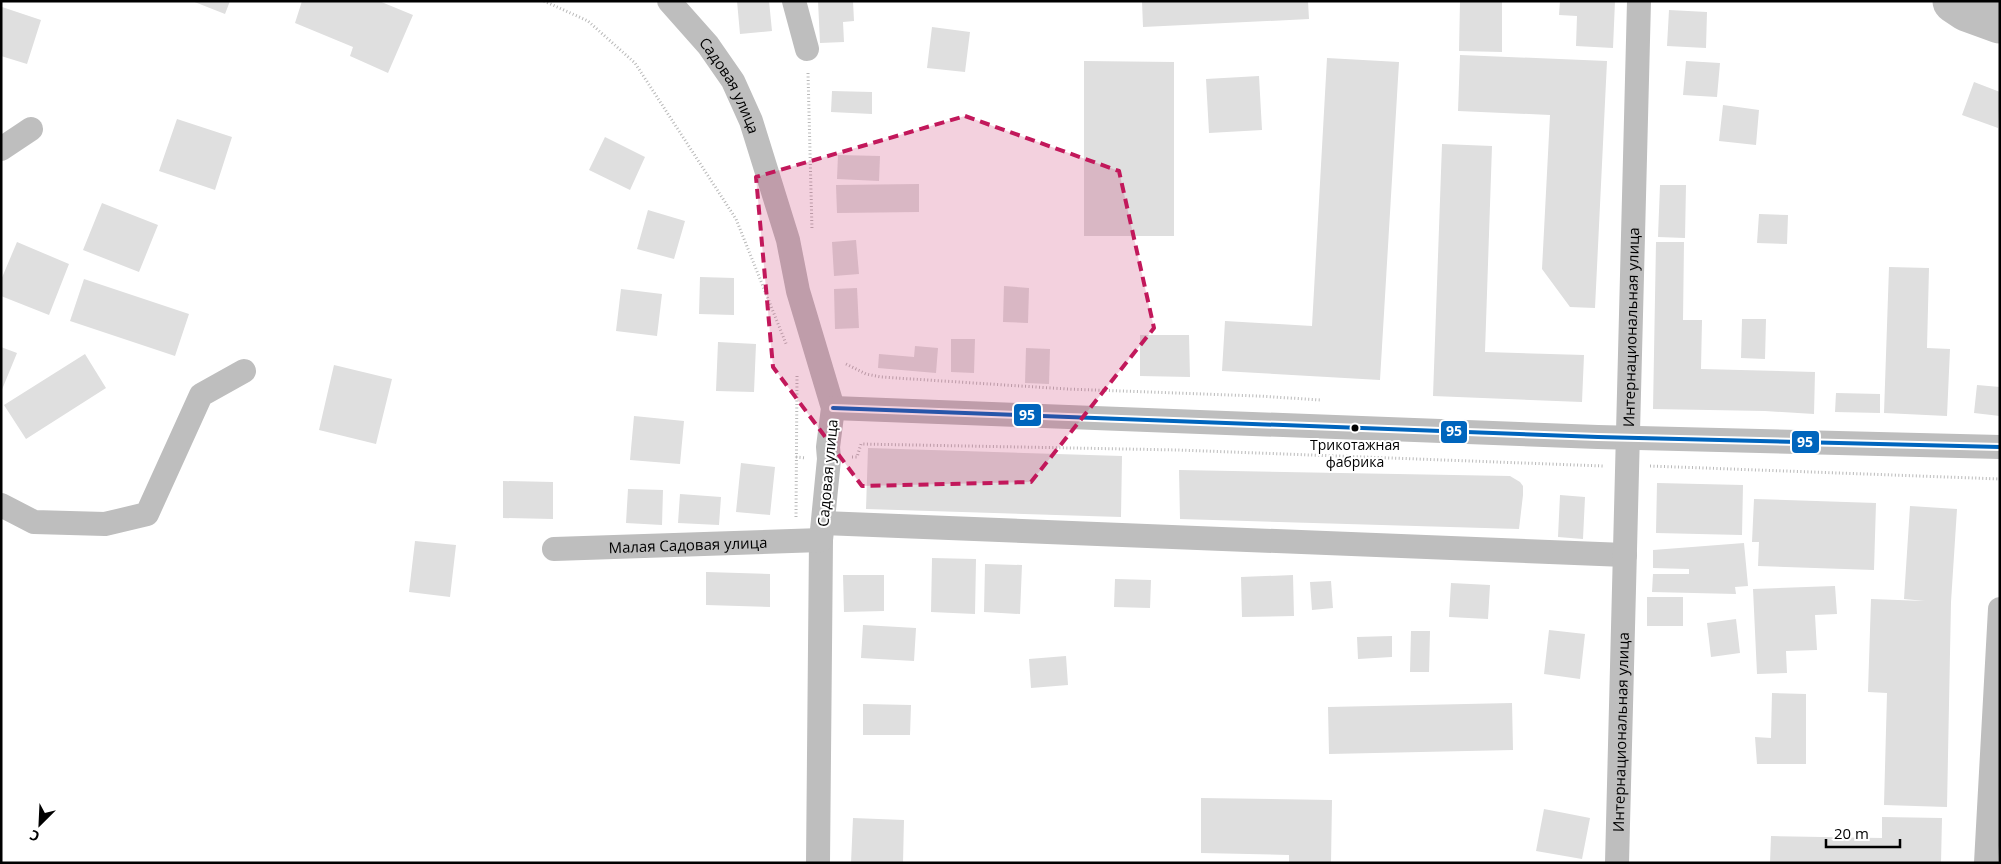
<svg xmlns="http://www.w3.org/2000/svg" width="2001" height="864" font-family="'Open Sans',sans-serif">
<rect width="100%" height="100%" fill="#fff"/>
<g fill="none" stroke-linecap="round" stroke-linejoin="round">
<path stroke="#bfbfbf" stroke-width="45" d="M1955,1L1967,9L2000,21"/>
</g>
<path fill="#dfdfdf" d="M192,1H230L225,14Z
M302,1H379L413,15L388,73L350,56L353,47L295,23Z
M737,1H769L772,31L740,34Z
M818,1H853L854,21L843,22L844,42L820,43Z
M1142,1H1308L1309,19L1143,27Z
M1460,1H1502V52L1459,51Z
M1560,1H1615L1613,48L1576,46L1577,16L1559,15Z
M2,7L41,20L27,64L1,56Z
M1669,10L1707,12L1706,48L1667,46Z
M932,27L970,32L965,72L927,68Z
M1460,55L1607,61L1595,308L1570,307L1542,269L1550,115L1458,111Z
M1327,58L1399,62L1380,380L1222,371L1225,321L1312,326Z
M1084,61L1174,62V236H1084Z
M1686,61L1720,63L1717,97L1683,95Z
M1259,76L1262,130L1209,133L1206,79Z
M1974,82L2000,92L1998,128L1962,115Z
M832,91L872,92V114L831,112Z
M1723,105L1759,110L1756,145L1719,141Z
M177,119L232,137L215,190L159,171Z
M605,137L645,157L630,190L589,170Z
M1442,144L1492,146L1485,352L1584,355L1582,402L1433,396Z
M838,155L880,156L879,181L837,179Z
M919,184V212L837,213L836,185Z
M1660,185H1686L1685,238L1658,237Z
M102,203L158,225L139,272L83,250Z
M648,210L685,221L674,259L637,249Z
M1759,214L1788,215L1787,244L1757,243Z
M856,240L859,274L834,276L832,242Z
M17,242L69,264L49,315L1,296V280Z
M1656,242H1684L1683,320H1702L1701,369L1815,372L1814,414L1765,411L1653,409Z
M1889,267L1929,268L1927,348L1950,349L1947,416L1884,413Z
M700,277L734,278V315L699,314Z
M84,279L189,314L175,356L70,321Z
M1004,286L1029,288L1028,323L1003,322Z
M857,288L859,328L835,329L834,289Z
M621,289L662,294L657,336L616,331Z
M1742,319H1766L1765,359L1741,358Z
M1140,335H1189L1190,377L1140,376Z
M951,339H975L974,373L951,372Z
M718,342L756,344L754,392L716,391Z
M915,346L938,348L936,373L878,368L879,354L914,357Z
M1,347L17,353L1,392Z
M1026,348L1050,349L1049,384L1025,383Z
M85,354L106,388L26,439L4,405Z
M334,365L392,379L376,444L319,430Z
M1977,385L2000,387V416L1974,413Z
M1836,393L1880,394V413L1835,412Z
M634,416L684,421L680,464L630,460Z
M868,448L1122,456L1121,517L866,509Z
M741,463L775,467L770,515L736,512Z
M1179,470L1510,476L1520,482L1523,486V495L1519,529L1180,519Z
M503,481L553,482V519L503,518Z
M1657,483L1743,485L1742,535L1656,533Z
M628,489L663,490L662,525L626,523Z
M680,494L721,497L719,525L678,523Z
M1560,495L1585,497L1583,539L1558,537Z
M1754,499L1876,503L1874,570L1758,566L1759,542H1752Z
M1910,506L1957,509L1951,602L1947,807L1884,805L1887,693L1868,692L1871,599L1925,601L1904,599Z
M415,541L456,545L450,597L409,592Z
M1744,543L1748,586L1735,587L1736,594L1652,592L1653,574H1689V569L1653,568V550Z
M932,558L976,559L975,614L931,612Z
M985,564L1022,565L1020,614L984,612Z
M706,572L770,574V607L706,605Z
M843,575H884V611L844,612Z
M1293,575L1294,616L1242,617L1241,577Z
M1115,579L1151,580L1150,608L1114,607Z
M1331,581L1333,608L1312,610L1310,582Z
M1451,583L1490,585L1488,619L1449,617Z
M1835,586L1837,614L1815,615L1817,650L1786,651L1787,673L1757,674L1753,589Z
M1647,597H1683V626H1647Z
M1736,619L1740,653L1711,657L1707,623Z
M863,625L916,628L914,661L861,658Z
M1549,630L1585,634L1580,679L1544,674Z
M1411,631H1430L1429,672H1410Z
M1392,636V657L1358,659L1357,637Z
M1066,656L1068,685L1031,688L1029,659Z
M1772,693L1806,694V764H1757L1755,737L1771,738Z
M1512,703L1513,750L1329,754L1328,707Z
M863,704L911,705L910,735H863Z
M1201,798L1332,800L1331,863H1289V855L1201,853Z
M1544,809L1590,818L1582,859L1536,851Z
M1882,817L1942,818L1941,863H1770L1771,836L1882,838Z
M853,818L904,820L903,863H851Z"/>
<g fill="none" stroke-linecap="round" stroke-linejoin="round">
<path stroke="#b9b9b9" stroke-width="3" stroke-dasharray="1 2.5" stroke-linecap="butt" d="M544,1L588,21L635,63L736,219L787,346
M808,73L812,230
M846,364L866,374L881,377L1067,389L1258,396L1321,400
M796,457L806,458
M852,457H857L861,444L1178,450L1603,466
M1650,466L2000,479
M796,517L797,376"/>
<g stroke="#bebebe" stroke-width="24">
<path id="s1" d="M669,1L708,45L733,81L751,121L788,240L798,291L833,408L828,447L829,459L821,540L818,863"/>
<path d="M794,1L807,49"/>
<path d="M1,149L31,129"/>
<path d="M833,408L1598,437L2000,447"/>
<path d="M1,505L34,522L105,524L147,514L201,395L244,371"/>
<path d="M823,523L1625,555"/>
<path id="s2" d="M554,549L821,540"/>
<path id="s3" d="M1617,863L1639,1"/>
<path d="M1986,863L2000,609"/>
</g>
<g stroke="#fff" stroke-width="8">
<path id="bus-1" d="M833,408L1598,437L2000,447"/>
</g>
<use href="#bus-1" stroke="#0065bd" stroke-width="4"/>
</g>
<path fill="#c2185b" fill-opacity="0.2" stroke="#c2185b" stroke-width="4" stroke-dasharray="10 6" stroke-linejoin="round" d="M965,116L1119,171L1154,328L1031,482L862,486L773,367L756,177Z"/>
<circle fill="#000" stroke="#fff" stroke-width="2" cx="1355" cy="428" r="4.5"/>
<g text-anchor="middle" dominant-baseline="central" stroke-width="4" stroke-linejoin="round" paint-order="stroke">
<g font-size="14" fill="#000" stroke="#fff">
<text x="1355" y="444">Трикотажная<tspan x="1355" dy="17">фабрика</tspan></text>
</g>
<g font-size="15" fill="#000" stroke="#fff">
<text stroke="none"><textPath href="#s1" startOffset="105">Садовая улица</textPath></text>
<text stroke="none"><textPath href="#s3" startOffset="536">Интернациональная улица</textPath></text>
<text transform="translate(827 473) rotate(-85)">Садовая улица</text>
<text stroke="none"><textPath href="#s2" startOffset="134">Малая Садовая улица</textPath></text>
<text stroke="none"><textPath href="#s3" startOffset="131">Интернациональная улица</textPath></text>
</g>
</g>
<g stroke="#fff" stroke-width="2">
<rect x="1013" y="403" width="29" height="24" rx="5" fill="#0065bd"/>
<rect x="1440" y="420" width="28" height="24" rx="5" fill="#0065bd"/>
<rect x="1791" y="430" width="29" height="24" rx="5" fill="#0065bd"/>
</g>
<g font-size="14" text-anchor="middle" font-weight="bold" fill="#fff">
<text x="1027" y="420">95</text>
<text x="1454" y="436">95</text>
<text x="1805" y="447">95</text>
</g>
<rect width="2001" height="864" fill="none" stroke="#000000" stroke-width="5"/>
<g transform="translate(40 824) rotate(204)" stroke="#ffffff" stroke-width="4" paint-order="stroke">
<path d="M0-4L9 19L0 12L-9 19Z" fill="#000000"/>
<text y="-8" font-size="14" font-weight="bold" text-anchor="middle" fill="#000000">С</text>
</g>
<path d="M1826 839v8h74v-8" fill="none" stroke="#000000" stroke-width="2.5"/>
<text x="1834" y="839" font-size="15" fill="#000000" stroke="#ffffff" stroke-width="4" paint-order="stroke">20 m</text>
</svg>
